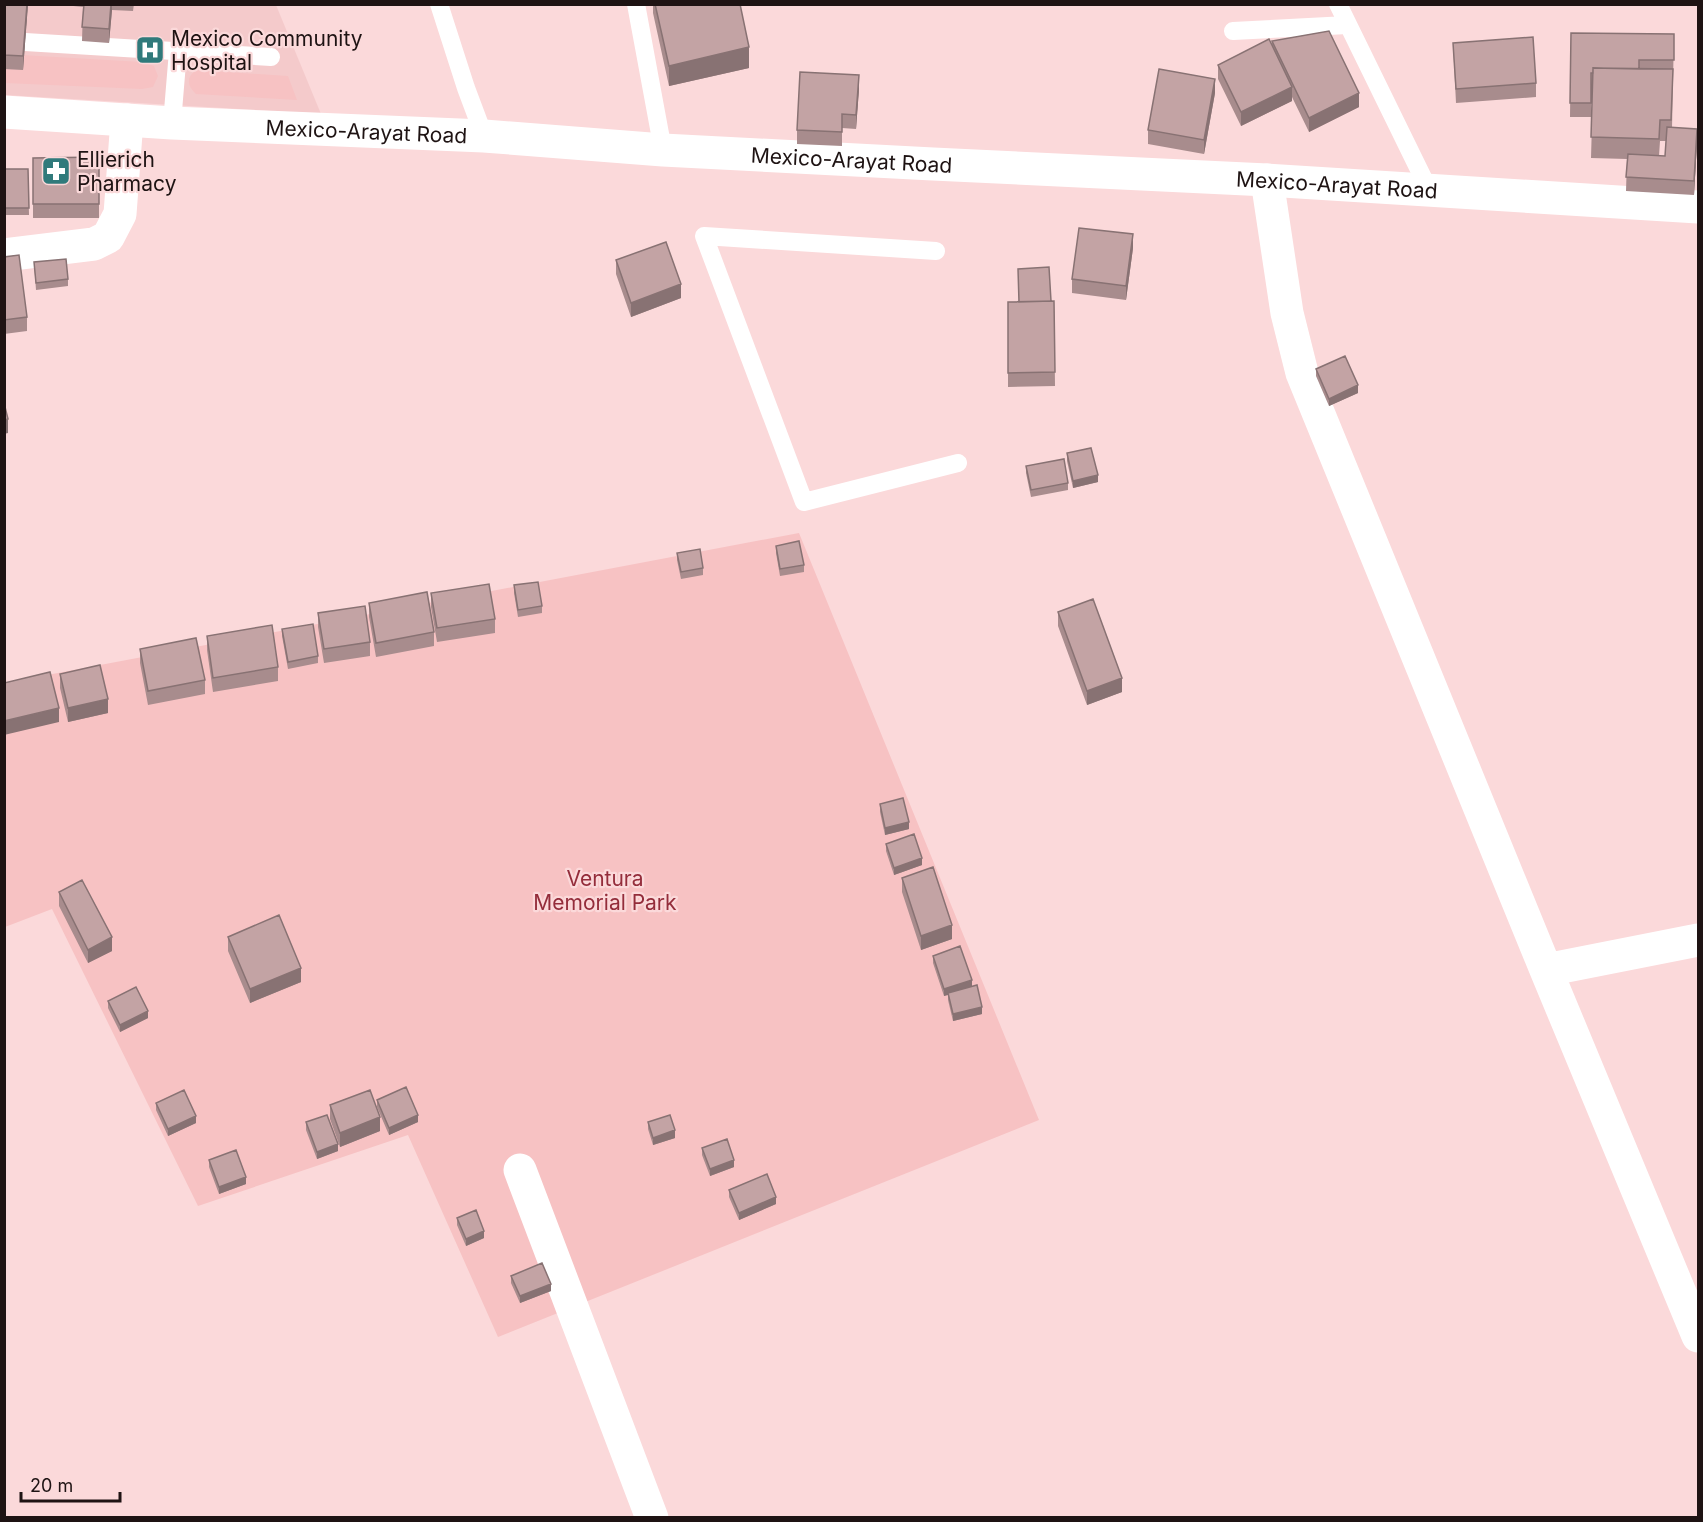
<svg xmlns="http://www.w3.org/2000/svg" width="1703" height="1522" font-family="Inter,sans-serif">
<rect width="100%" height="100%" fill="#fbd9da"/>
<path fill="#f4cacb" d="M4,5H276L321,114L5,95Z"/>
<path fill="#f7c2c3" d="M4,54L142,62L154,66L158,76L153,87L142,89L5,83Z
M196,70L288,76L297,100L196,94C187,86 186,77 196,70Z
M799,533L1039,1120L498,1337L408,1135L198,1206L52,909L5,927V683Z"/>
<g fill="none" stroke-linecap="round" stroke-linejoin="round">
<path stroke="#fff" stroke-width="18" d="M439,4L466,88L484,136
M636,4L663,150
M1338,4L1429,190
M1233,31L1347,25
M25,42L271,57
M172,123L178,51
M936,251L704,236L804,502L958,463"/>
<path stroke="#fff" stroke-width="33" d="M1267,180L1287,313L1302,373L1546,970L1698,1336
M4,255L94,244L108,237L120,214L127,120
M1546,970L1698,940
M520,1170L652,1518"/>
<path stroke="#fff" stroke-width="33" id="s1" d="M4,112L172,123L484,136L663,150L933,164L1267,180L1698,207"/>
</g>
<path fill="#a88c8d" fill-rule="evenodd" d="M4,4H28L23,70L4,69Z
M54,4H134L133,11L112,10L109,43L82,41L83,7Z
M653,4H740L749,68L669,86L653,13Z
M1571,33L1674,34L1672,128L1697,143L1694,195L1626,191L1627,159L1591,158L1593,87H1591V117H1570ZM1660,141H1666L1665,156H1659Z
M1272,41L1359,107L1309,132L1292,97V101L1241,126L1218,79V65L1272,45Z
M1453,43L1536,83V97L1456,103Z
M859,89L856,129L842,128V146L797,144V130Z
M1215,93L1204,154L1148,144V130Z
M99,157V218H33V158Z
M4,169H28L29,215H4Z
M1133,248L1126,300L1072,293V279Z
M4,257L27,317V331L4,334Z
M616,260L681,298L631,317L616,274Z
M34,262L68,279V286L36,290Z
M1054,301L1055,386L1008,387V302Z
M1316,369L1358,393L1329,406L1316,376Z
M1067,453L1098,482L1073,488L1067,461Z
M1026,466L1068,483V490L1031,497L1026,473Z
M776,546L804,565V572L780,576L776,553Z
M677,553L703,568V575L681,579L677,560Z
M514,585L542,606V613L518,617L514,593Z
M431,593L495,619V633L437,642L431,607Z
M369,603L434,632V646L376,657L369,617Z
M1058,612L1122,692L1087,705L1058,626Z
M318,613L370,642V656L324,663L318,627Z
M282,629L318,656V663L288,669L282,636Z
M207,636L278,667V681L213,692L207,650Z
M140,649L205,680V694L148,705L140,663Z
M60,674L108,713L68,722L60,688Z
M880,804L909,829L885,835L880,812Z
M886,844L922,865L894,875L886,851Z
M902,878L952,939L921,950L902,892Z
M59,892L112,951L88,963L59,906Z
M228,937L301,982L250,1003L228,951Z
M933,956L972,987L982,1014L953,1021L948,1000V995L944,996L933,963Z
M108,1001L148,1018L120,1032L108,1008Z
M377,1100L418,1122L389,1135L377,1107Z
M156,1103L196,1123L168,1136L156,1110Z
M330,1105L380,1131L340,1147L330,1119Z
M306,1122L338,1151L317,1159L306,1130Z
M648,1122L675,1138L653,1145L648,1129Z
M702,1148L734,1167L710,1176L702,1155Z
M209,1160L246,1184L219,1194L209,1167Z
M729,1190L776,1204L739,1220L729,1197Z
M457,1218L484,1238L466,1246L457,1225Z
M511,1276L551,1291L520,1303L511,1283Z"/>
<path fill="#887273" d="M27,4H28L23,70V56Z
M111,4H112V10L109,43V29Z
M749,47V68L669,86V66Z
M859,75V89L856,129V115Z
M1215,79V93L1204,154V140Z
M1292,87V101L1241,126V112Z
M1359,93V107L1309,132V118Z
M1697,129V143L1694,195V181Z
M1133,234V248L1126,300V286Z
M681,284V298L631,317V303Z
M1358,385V393L1329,406V399Z
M8,419V433L4,434V420Z
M1098,475V482L1073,488V481Z
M1122,678V692L1087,705V691Z
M108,699V713L68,722V708Z
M59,708V722L4,735V721Z
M909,822V829L885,835V828Z
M922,858V865L894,875V868Z
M952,925V939L921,950V936Z
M112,937V951L88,963V950Z
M301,968V982L250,1003V989Z
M972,980V987L944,996V989Z
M982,1007V1014L953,1021V1014Z
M148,1011V1018L120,1032V1025Z
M418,1115V1122L389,1135V1128Z
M196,1116V1123L168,1136V1129Z
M380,1117V1131L340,1147V1133Z
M675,1130V1138L653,1145V1138Z
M338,1144V1151L317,1159V1152Z
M734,1160V1167L710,1176V1169Z
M246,1177V1184L219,1194V1187Z
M776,1197V1204L739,1220V1213Z
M484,1231V1238L466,1246V1239Z
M551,1284V1291L520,1303V1296Z"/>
<path fill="#c3a3a4" stroke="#887273" stroke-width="1.5" d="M4,4H27L23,56L4,55Z
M84,4H111L109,29L82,27Z
M655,4H740L749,47L669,66Z
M1329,31L1359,93L1309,118L1272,41Z
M1571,33L1674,34V60H1639V69L1593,68V73H1591V103H1570Z
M1533,37L1536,83L1456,89L1453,43Z
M1269,39L1292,87L1241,112L1218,65Z
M1593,68L1673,69L1671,120H1660L1659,139L1591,137Z
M1159,69L1215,79L1204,140L1148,130Z
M800,72L859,75L856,115L842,114V132L797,130Z
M1667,127L1697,129L1694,181L1626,177L1628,154L1665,156Z
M99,157V204H33V158Z
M4,169H28L29,208H4Z
M1079,228L1133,234L1126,286L1072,279Z
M666,242L681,284L631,303L616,260Z
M19,255L27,317L4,320V257Z
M66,259L68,279L36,283L34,262Z
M1049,267L1051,301L1019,302L1018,269Z
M1054,301L1055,372L1008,373V302Z
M1345,356L1358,385L1329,399L1316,369Z
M4,403L8,419L4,420Z
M1091,448L1098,475L1073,481L1067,453Z
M1064,459L1068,483L1031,490L1026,466Z
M799,541L804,565L780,569L776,546Z
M700,549L703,568L681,572L677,553Z
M538,582L542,606L518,610L514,585Z
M489,584L495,619L437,628L431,593Z
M427,592L434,632L376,643L369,603Z
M1093,599L1122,678L1087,691L1058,612Z
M365,606L370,642L324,649L318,613Z
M313,624L318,656L288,662L282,629Z
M272,625L278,667L213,678L207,636Z
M196,638L205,680L148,691L140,649Z
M100,665L108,699L68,708L60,674Z
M50,672L59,708L4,721V683Z
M903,798L909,822L885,828L880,804Z
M914,834L922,858L894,868L886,844Z
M933,867L952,925L921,936L902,878Z
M82,880L112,937L88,950L59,892Z
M279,915L301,968L250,989L228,937Z
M960,946L972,980L944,989L933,956Z
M977,985L982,1007L953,1014L948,993Z
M136,987L148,1011L120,1025L108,1001Z
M406,1087L418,1115L389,1128L377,1100Z
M184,1090L196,1116L168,1129L156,1103Z
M370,1090L380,1117L340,1133L330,1105Z
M327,1115L338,1144L317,1152L306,1122Z
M670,1115L675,1130L653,1138L648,1122Z
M727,1139L734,1160L710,1169L702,1148Z
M236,1150L246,1177L219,1187L209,1160Z
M767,1174L776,1197L739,1213L729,1190Z
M476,1210L484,1231L466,1239L457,1218Z
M542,1263L551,1284L520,1296L511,1276Z"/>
<defs>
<g id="hospital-square" transform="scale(1.5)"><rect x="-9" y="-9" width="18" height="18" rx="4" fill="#307a7b" stroke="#fbd9da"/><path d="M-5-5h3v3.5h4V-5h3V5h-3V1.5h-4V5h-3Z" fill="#fff"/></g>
<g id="pharmacy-square" transform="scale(1.5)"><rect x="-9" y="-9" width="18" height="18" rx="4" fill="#307a7b" stroke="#fbd9da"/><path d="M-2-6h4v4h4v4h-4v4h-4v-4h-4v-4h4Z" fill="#fff"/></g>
</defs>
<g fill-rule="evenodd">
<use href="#hospital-square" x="150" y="50"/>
<use href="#pharmacy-square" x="56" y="171"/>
</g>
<g text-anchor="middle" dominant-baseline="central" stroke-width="4.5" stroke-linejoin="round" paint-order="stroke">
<g font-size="21" fill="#1e1313" stroke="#fbd9da" text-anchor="start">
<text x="171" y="38">Mexico Community<tspan x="171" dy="24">Hospital</tspan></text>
<text x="77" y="159">Ellierich<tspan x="77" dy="24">Pharmacy</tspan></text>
</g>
<g font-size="21" fill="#1e1313" stroke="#fbd9da">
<text stroke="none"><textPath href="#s1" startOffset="363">Mexico-Arayat Road</textPath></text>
<text stroke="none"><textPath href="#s1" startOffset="849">Mexico-Arayat Road</textPath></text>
<text stroke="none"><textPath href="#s1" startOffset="1335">Mexico-Arayat Road</textPath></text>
</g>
<g font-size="21" fill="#942d3b" stroke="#fbd9da">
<text x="605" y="878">Ventura<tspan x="605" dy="24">Memorial Park</tspan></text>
</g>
</g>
<rect width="1703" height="1522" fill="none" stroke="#1e1313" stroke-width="12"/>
<path d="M21 1492v9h99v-9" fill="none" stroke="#1e1313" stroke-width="3"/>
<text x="30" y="1492" font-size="18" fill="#1e1313" stroke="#fbd9da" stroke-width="4.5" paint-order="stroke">20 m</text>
</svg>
